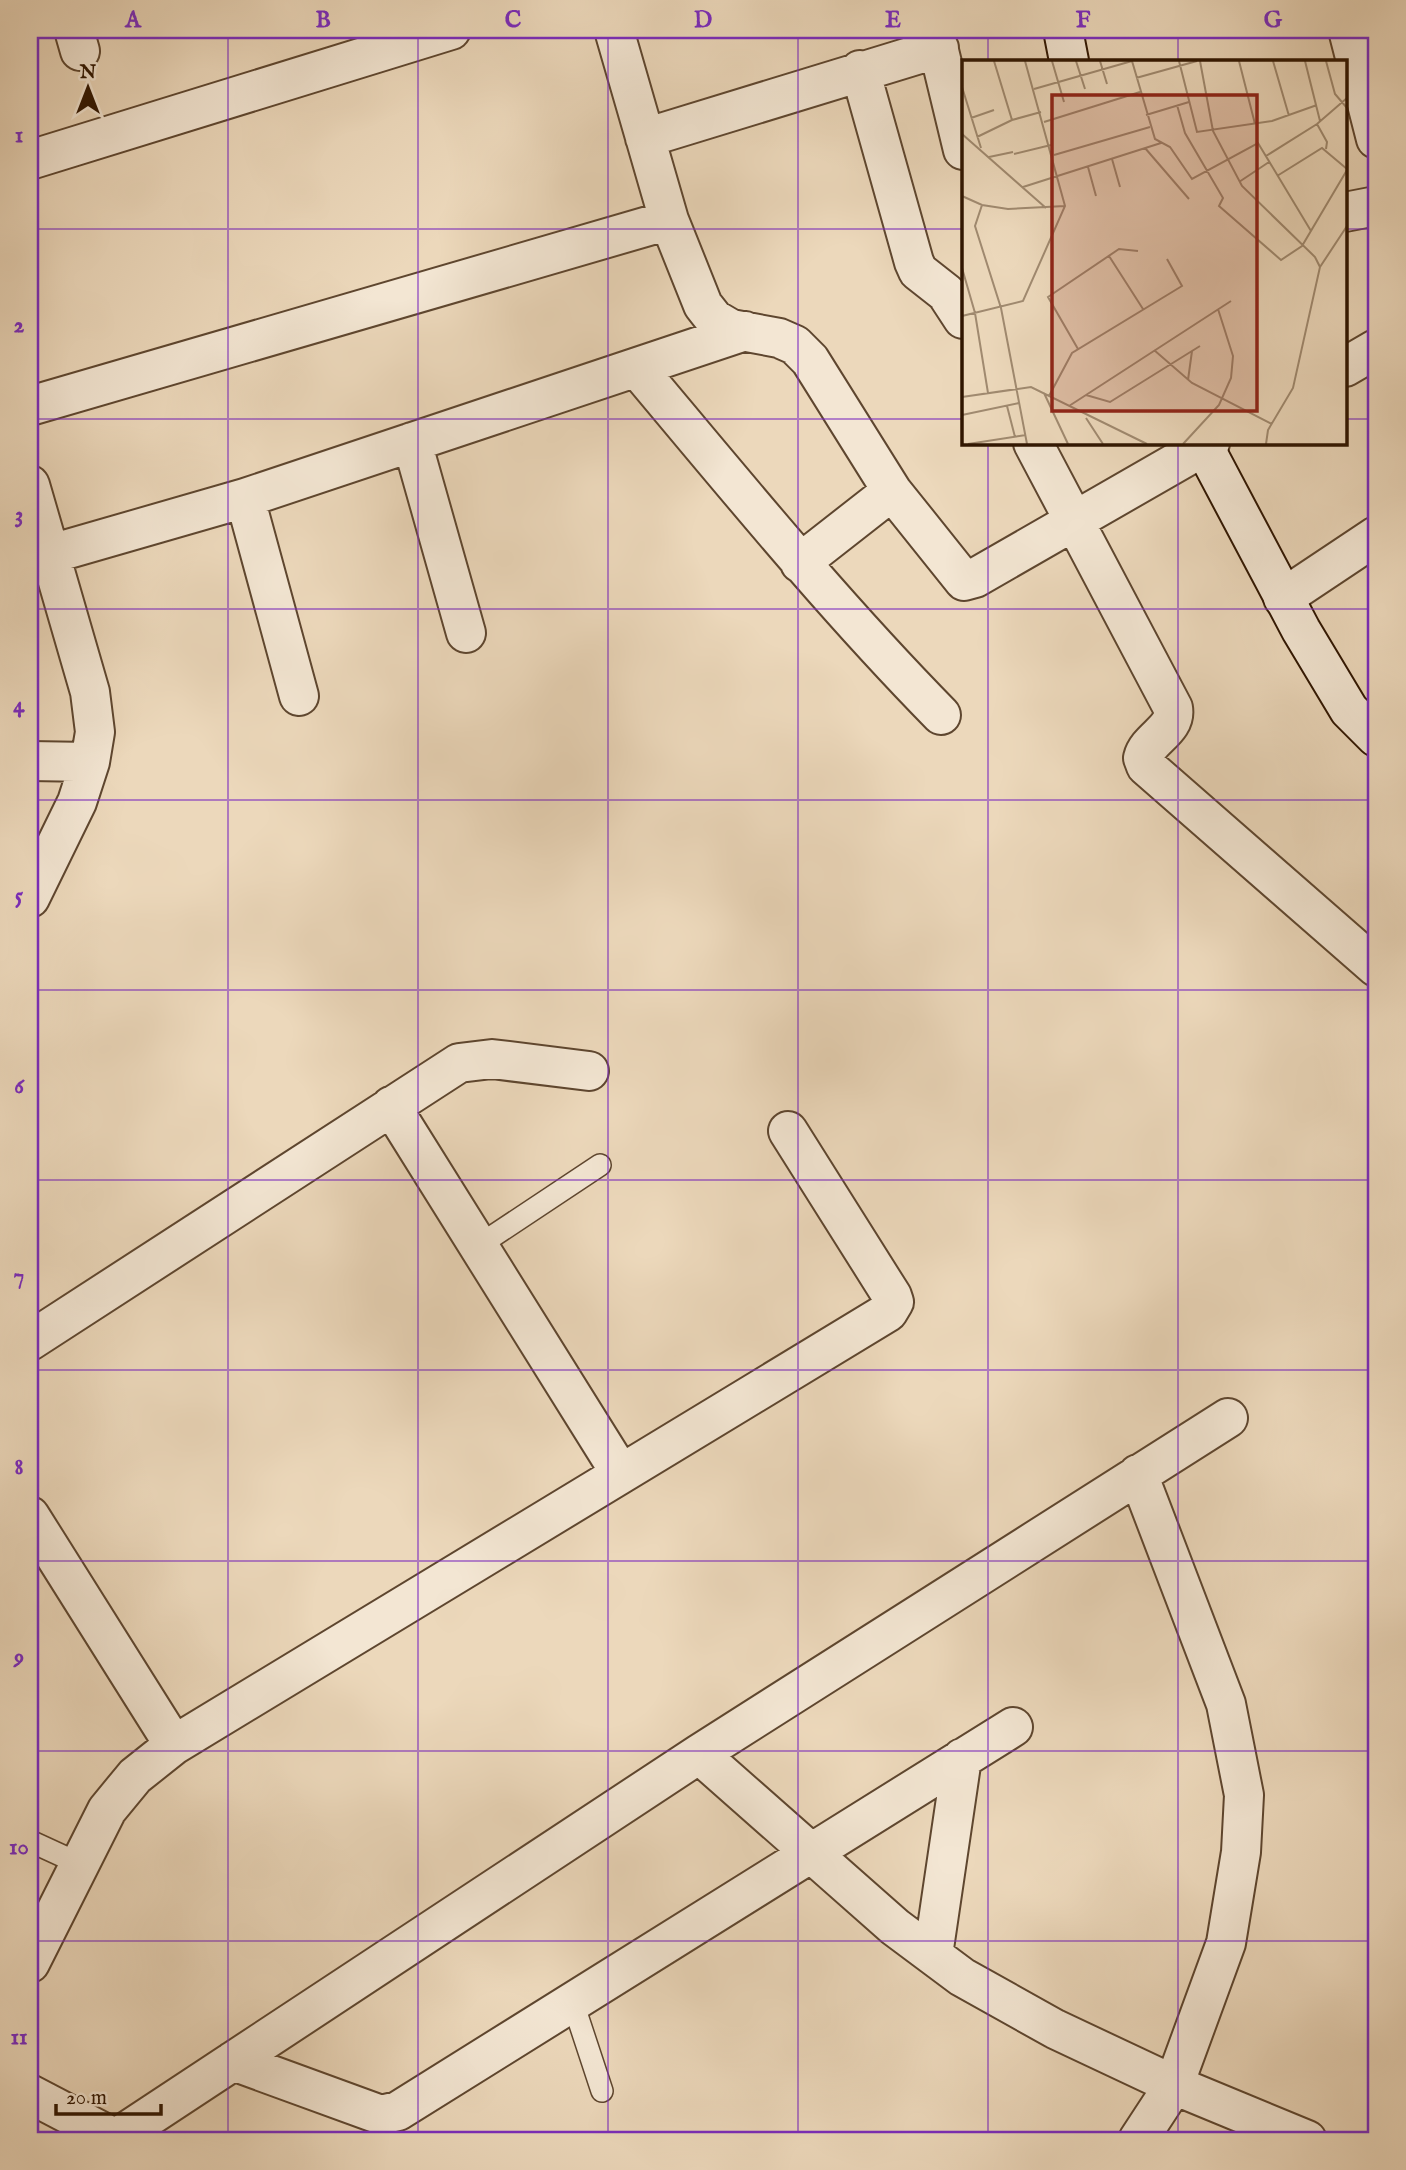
<svg xmlns="http://www.w3.org/2000/svg" width="1406" height="2170" font-family="'IM FELL English',serif">
<rect width="100%" height="100%" fill="#ecd8bb"/>
<filter id="stains"><feTurbulence type="fractalNoise" baseFrequency=".00286" numOctaves="4"/><feColorMatrix values="0 0 0 0 .2 0 0 0 0 .09 0 0 0 0 .02 0 0 0 .5 -.17"/></filter>
<radialGradient id="worn" r=".72"><stop offset=".6" stop-color="#630" stop-opacity="0"/><stop offset="1" stop-color="#630" stop-opacity=".3"/></radialGradient>
<g fill="none" stroke-linecap="round" stroke-linejoin="round">
<g stroke="#5e462f" stroke-width="24">
<path id="lane" d="M478,1246L600,1165
M30,1841L80,1864
M573,2003L602,2091"/>
</g>
<g stroke="#5e462f" stroke-width="42">
<path id="street" d="M74,30L80,51
M614,30L669,220L703,305L714,319L731,329L779,338L795,345L810,360L892,491L964,581L975,578L1210,443
M934,30L963,150
M1348,30L1376,139
M860,70L914,262L918,271L946,293L963,319
M645,138L939,48
M30,160L451,30
M1345,212L1376,206
M1345,367L1376,349
M637,368C736,486 833,605 941,715
M30,406L669,220
M412,442L466,633
M1033,443L1173,708C1177,730 1148,738 1143,758L1146,766L1376,967
M30,485L90,692L95,732L90,762L77,802L30,898
M245,498L299,696
M30,560L245,498L745,331
M800,563L892,491
M1283,598L1376,536
M30,761L90,762
M391,1106L621,1474
M30,1341L459,1063L492,1059L589,1071
M1138,1474L1226,1704L1244,1795L1241,1852L1226,1943L1174,2085L1138,2140
M30,1516L174,1745
M699,1754L895,1927L962,1977L1055,2029L1174,2085L1307,2140
M933,1955L962,1758
M30,1963L107,1810L135,1776L174,1745L888,1312L894,1302L892,1296L788,1131
M233,2061L381,2115L398,2111L1013,1727
M30,2094L118,2140
M115,2139L699,1754L1228,1418"/>
</g>
<g stroke="#2f1500" stroke-width="42">
<path id="secondary" d="M1063,30L1069,61
M1202,443L1301,630L1349,710L1376,737"/>
</g>
<use href="#lane" stroke="#f3e6d3" stroke-width="21"/>
<use href="#street" stroke="#f3e6d3" stroke-width="38"/>
<use href="#secondary" stroke="#f3e6d3" stroke-width="38"/>
</g>
<path fill="none" stroke="#7b2cbf" stroke-width="2" stroke-opacity="0.55" d="M228,30V2140M418,30V2140M608,30V2140M798,30V2140M988,30V61M1178,30V61M30,229H963M1345,229H1376M30,419H963M1345,419H1376M988,443V2140M1178,443V2140M30,609H1376M30,800H1376M30,990H1376M30,1180H1376M30,1370H1376M30,1561H1376M30,1751H1376M30,1941H1376"/>
<g transform="translate(962 60)">
<rect width="385" height="385" fill="#ecd8bb"/>
<path fill="none" stroke="#a08a70" stroke-width="2" d="M32,1L50,60L79,52M90,1L102,42M114,1L123,29M138,1L145,24M217,1L235,72L310,61L355,45M238,1L251,71L280,126L353,197L358,207L331,328L306,370L304,384M277,1L293,64M311,1L327,56M343,1L358,61M364,1L373,34L385,48M174,18L235,1M0,27L19,88M72,29L170,1L193,79L208,87L230,119L296,83L349,171M215,45L223,73L261,138L257,146L319,200L340,186L385,110M184,55L227,42M9,58L32,50M82,62L178,32M355,64L365,82L364,89M0,74L84,148M15,77L50,60M183,88L227,139M52,94L89,85M92,95L188,67M304,96L355,64L385,38M27,97L51,92M150,99L158,127M126,107L134,136M315,116L360,88L385,109M277,122L307,102M61,127L199,83M0,136L20,145L46,149L103,146M20,145L13,166L39,248L65,384M147,196L181,249M358,207L385,166M0,208L13,253L26,333M0,256L61,241L103,146L63,1M116,289L86,237L157,189L176,191M192,290L230,323L310,364M226,320L230,291M82,333L106,384M124,335L148,342L238,286M87,336L110,293L220,226L205,199M0,337L69,327L185,384M45,346L53,377M107,346L269,241M0,355L57,343M124,358L141,384M6,384L64,375M221,384L257,345L269,318L271,296L256,249"/>
<path fill="#8f2418" fill-opacity="0.15" stroke="#8f2418" stroke-width="3.5" d="M90,35H295V351H90Z"/>
<rect width="385" height="385" fill="none" stroke="#2f1500" stroke-width="3.5"/>
</g>
<rect width="1406" height="2170" fill="none" stroke="#ecd8bb" stroke-width="77"/>
<g transform="translate(88 88)" stroke="#f3e6d3" stroke-width="5" paint-order="stroke">
<path d="M0-5L12 26L0 18L-12 26Z" fill="#2f1500"/>
<text y="-10" font-size="19" font-weight="bold" text-anchor="middle" fill="#2f1500">N</text>
</g>
<path d="M56 2104v10h105v-10" fill="none" stroke="#2f1500" stroke-width="3.5"/>
<text x="66" y="2104" font-size="21" fill="#2f1500" stroke="#f3e6d3" stroke-width="5" paint-order="stroke">20 m</text>
<rect x="38" y="38" width="1330" height="2094" fill="none" stroke="#7b2cbf" stroke-width="2.5"/>
<g font-size="23" text-anchor="middle" font-weight="bold" fill="#7b2cbf">
<text x="133" y="27">A</text>
<text x="323" y="27">B</text>
<text x="513" y="27">C</text>
<text x="703" y="27">D</text>
<text x="893" y="27">E</text>
<text x="1083" y="27">F</text>
<text x="1273" y="27">G</text>
<text x="19" y="142">1</text>
<text x="19" y="332">2</text>
<text x="19" y="522">3</text>
<text x="19" y="712">4</text>
<text x="19" y="903">5</text>
<text x="19" y="1093">6</text>
<text x="19" y="1283">7</text>
<text x="19" y="1474">8</text>
<text x="19" y="1664">9</text>
<text x="19" y="1854">10</text>
<text x="19" y="2044">11</text>
</g>
<rect width="100%" height="100%" filter="url(#stains)"/>
<rect width="100%" height="100%" fill="url(#worn)"/>
</svg>
